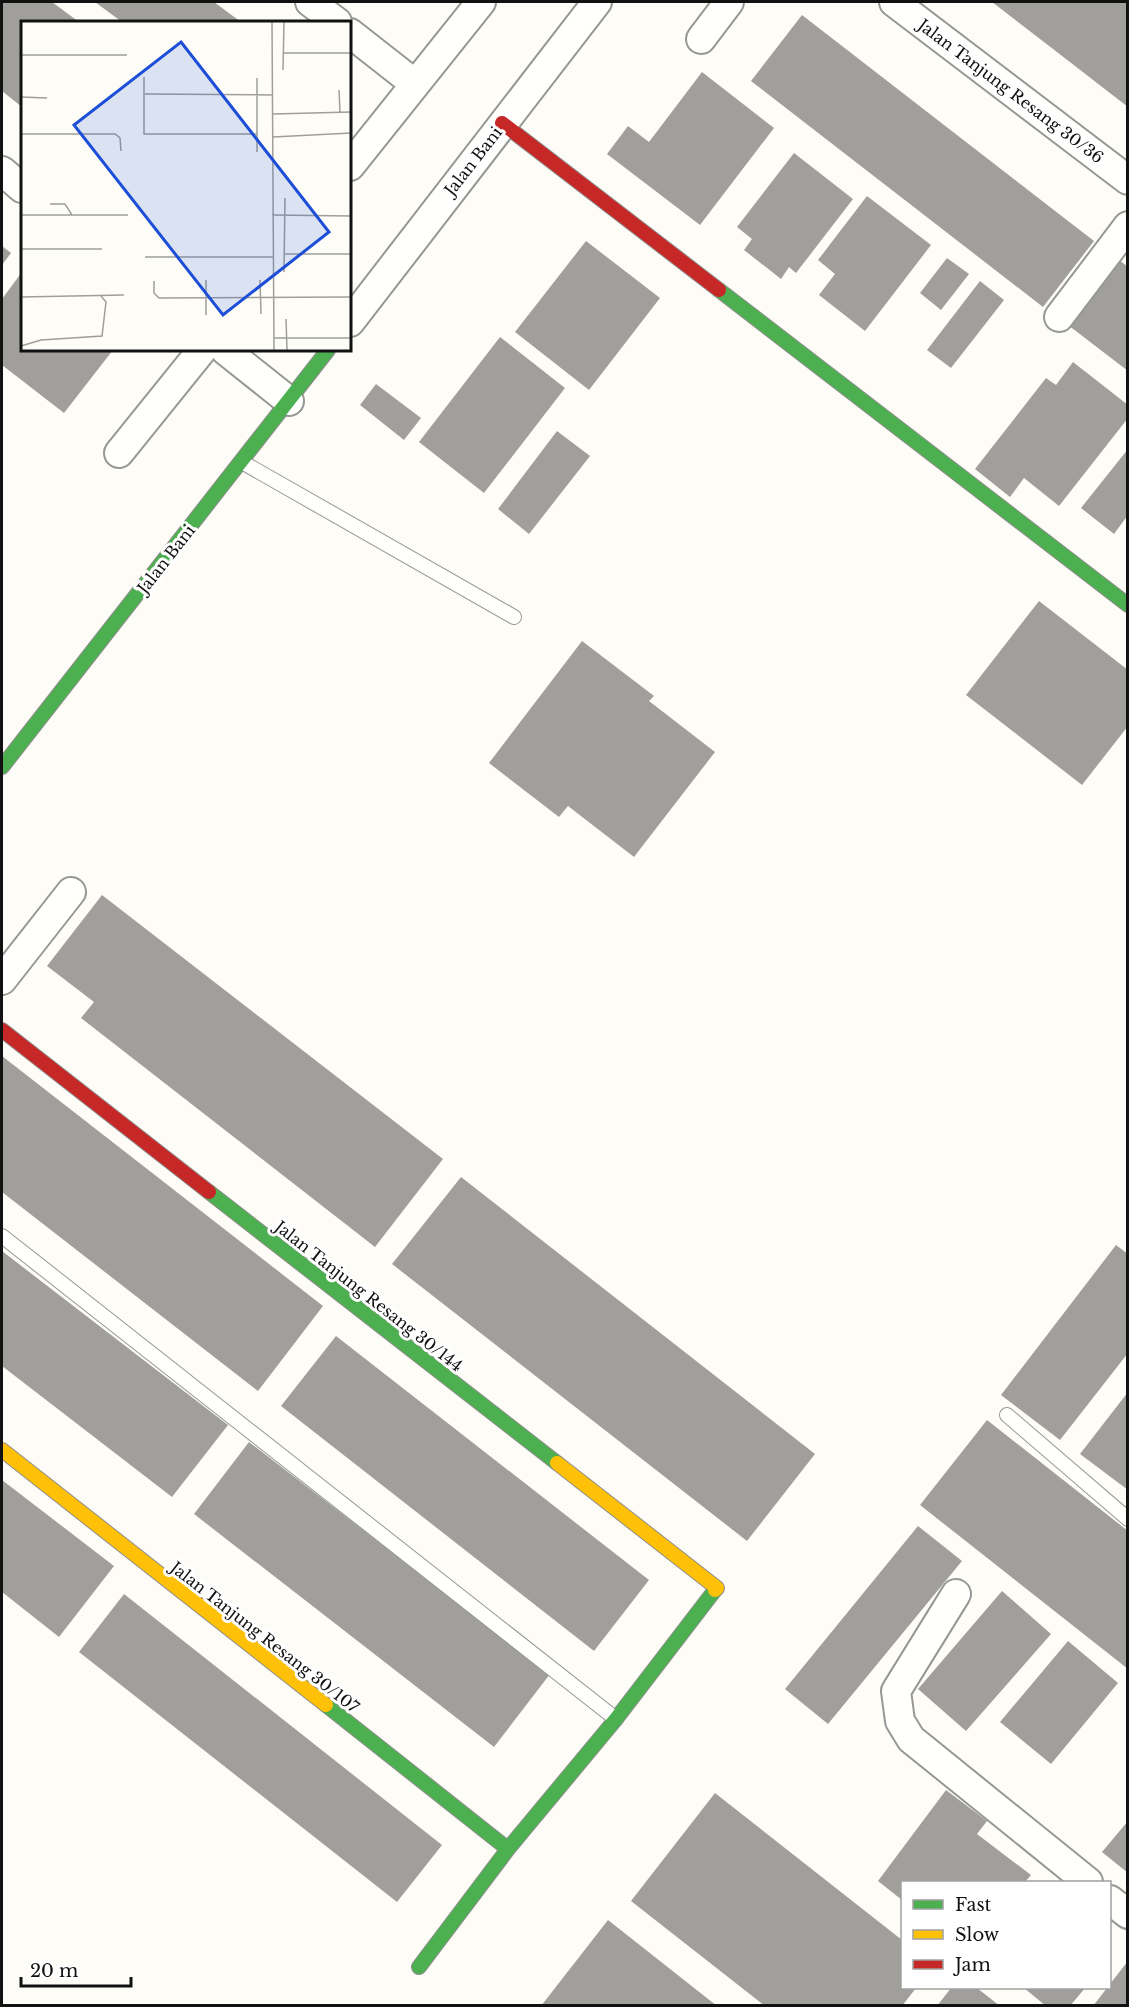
<svg xmlns="http://www.w3.org/2000/svg" width="1129" height="2007" font-family="'Libre Baskerville',serif">
<rect width="100%" height="100%" fill="#fdfcf7"/>
<path fill="#a19f9c" d="M2,2H52L79,22H22V107L2,91Z
M95,2H214L241,22H122Z
M992,2H1128V107L1066,59Z
M802,15L1094,241L1043,307L751,81Z
M702,72L774,128L700,225L607,154L628,126L649,142Z
M794,153L853,199L796,273L789,267L781,279L744,250L752,239L737,227Z
M867,196L931,245L865,331L819,295L835,274L818,260Z
M586,241L660,298L589,390L515,332Z
M2,246L11,253L2,265Z
M947,258L969,274L941,310L920,293Z
M1118,259L1128,267V371L1068,325Z
M22,272V350H113L64,413L2,365V299Z
M980,281L1004,300L951,368L927,350Z
M500,337L565,388L484,493L419,442Z
M1073,362L1128,405V418L1059,506L1024,478L1010,497L975,469L1046,378L1056,385Z
M376,384L421,418L404,440L360,405Z
M557,431L590,456L529,534L498,509Z
M1128,449V515L1114,534L1081,508Z
M1039,601L1128,670V726L1082,785L966,695Z
M582,641L654,696L649,701L715,752L634,857L568,806L559,817L489,763Z
M102,895L443,1159L375,1247L81,1018L94,1002L47,966Z
M2,1056L323,1306L258,1391L2,1192Z
M461,1177L815,1454L747,1541L392,1264Z
M1116,1245L1128,1254V1353L1060,1440L1001,1395Z
M2,1251L228,1425L172,1497L2,1366Z
M336,1336L649,1580L594,1651L281,1406Z
M1128,1392V1490L1080,1454Z
M987,1420L1128,1531V1669L920,1505Z
M249,1442L550,1674L494,1747L194,1514Z
M2,1480L114,1566L59,1637L2,1592Z
M918,1526L962,1561L828,1724L785,1689Z
M1002,1591L1051,1634L966,1731L918,1689Z
M124,1594L442,1845L397,1902L79,1652Z
M1068,1641L1118,1683L1051,1764L1000,1722Z
M946,1790L987,1821L977,1834L1031,1875L1025,1882H902V1900L878,1881Z
M715,1793L902,1940V1988H916L902,2006H765L631,1901Z
M1128,1821V1873L1102,1852Z
M608,1920L717,2006H541Z
M1128,1961V2006H1093L1107,1988H1110V1984Z
M951,1988H977L1000,2006H937Z
M1024,1988H1085L1070,2006H1046Z"/>
<g fill="none" stroke-linecap="round" stroke-linejoin="round">
<g stroke="#979795" stroke-width="16">
<path id="lane" d="M242,462L514,617
M2,1236L616,1719
M1007,1415L1128,1519"/>
</g>
<g stroke="#979795" stroke-width="32">
<path id="street" d="M310,2L337,22
M894,2L1128,180
M350,33L415,84
M701,39L729,2
M350,166L481,2
M2,171L22,188
M1059,317L1128,226
M350,322L597,2
M225,350L289,401
M119,453L202,350
M2,980L71,892
M956,1594L896,1691L900,1721L911,1739L1088,1882
M1110,1900L1128,1914"/>
</g>
<g stroke="#8e8d8b" stroke-width="16">
<path id="fast" d="M719,290L1128,605
M2,767L328,350
M209,1192L557,1463
M326,1705L508,1849
M419,1967L508,1849L616,1719L715,1590"/>
</g>
<g stroke="#8e8d8b" stroke-width="16">
<path id="slow" d="M2,1450L326,1705
M557,1463L717,1588L715,1590"/>
</g>
<g stroke="#8e8d8b" stroke-width="16">
<path id="jam" d="M502,123L719,290
M2,1030L209,1192"/>
</g>
<use href="#lane" stroke="#fffffe" stroke-width="14"/>
<use href="#street" stroke="#fffffe" stroke-width="28"/>
<use href="#fast" stroke="#4caf50" stroke-width="14"/>
<use href="#slow" stroke="#ffc107" stroke-width="14"/>
<use href="#jam" stroke="#c62828" stroke-width="14"/>
</g>
<g text-anchor="middle" dominant-baseline="central" stroke-width="6" stroke-linejoin="round" paint-order="stroke">
<g font-size="16" fill="#111" stroke="#fff">
<text transform="translate(1011 91) rotate(37)">Jalan Tanjung Resang 30/36</text>
<text transform="translate(473 161) rotate(-52)">Jalan Bani</text>
<text transform="translate(166 559) rotate(-52)">Jalan Bani</text>
<text transform="translate(369 1296) rotate(38)">Jalan Tanjung Resang 30/144</text>
<text transform="translate(265 1637) rotate(38)">Jalan Tanjung Resang 30/107</text>
</g>
</g>
<g transform="translate(21 21)">
<rect width="330" height="330" fill="#fdfcf7"/>
<path fill="none" stroke="#9f9e9b" stroke-width="1.5" d="M251,1L253,329M263,32H330M0,34H106M262,49L263,1M123,56V113H236M318,69L319,92M124,73L251,74M0,76L26,77M252,93L330,91M0,113H94L99,117L100,130M252,116L330,112M236,131V57M29,183H44L51,194H107M0,194H51M251,194L330,195M0,228H81M263,233H330M124,236H252M263,251L264,177M185,259V294M239,259L240,293M133,260V272L138,277L330,276M0,276L103,274M265,298L266,329M253,317H330M0,325L20,319L81,315L85,281L80,275"/>
<path fill="#1d4ed8" fill-opacity="0.15" stroke="#1d4ed8" stroke-width="3" d="M160,21L308,211L202,294L53,104Z"/>
<rect width="330" height="330" fill="none" stroke="#111" stroke-width="3"/>
</g>
<rect width="1129" height="2007" fill="none" stroke="#111111" stroke-width="6"/>
<rect x="901" y="1881" width="210" height="108" fill="#ffffff" stroke="#a0a0a0" stroke-width="1.5"/>
<rect x="913" y="1900" width="30" height="9" fill="#4caf50" stroke="#a0a0a0" stroke-width="1.5"/>
<text x="955" y="1911" font-size="18" fill="#111111">Fast</text>
<rect x="913" y="1930" width="30" height="9" fill="#ffc107" stroke="#a0a0a0" stroke-width="1.5"/>
<text x="955" y="1941" font-size="18" fill="#111111">Slow</text>
<rect x="913" y="1960" width="30" height="9" fill="#c62828" stroke="#a0a0a0" stroke-width="1.5"/>
<text x="955" y="1971" font-size="18" fill="#111111">Jam</text>
<path d="M21 1977v9h110v-9" fill="none" stroke="#111111" stroke-width="3"/>
<text x="30" y="1977" font-size="18" fill="#111111" stroke="#ffffff" stroke-width="4.5" paint-order="stroke">20 m</text>
</svg>
